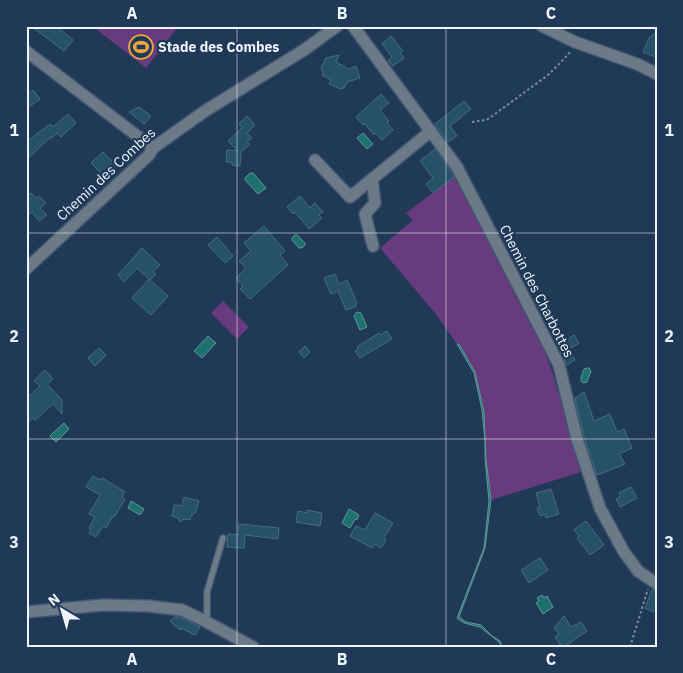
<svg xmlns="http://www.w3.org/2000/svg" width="683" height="673" font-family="'IBM Plex Sans',sans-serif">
<rect width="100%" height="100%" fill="#203956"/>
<path fill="#683b7e" d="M92,26H179L146,68Z
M458,174L516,297L543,348L552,371L581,472L491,500L486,459L484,412L475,372L459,344H457L435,313L380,248L413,220L406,213Z
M223,301L249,327L237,339L211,313Z"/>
<path fill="#1f716f" stroke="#5d9899" d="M363,133L373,144L367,149L357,138Z
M250,173H253L266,188L258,194L245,180V178Z
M295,235H297L305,243V245L302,248H299L292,240V238Z
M357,312L361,313L367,327L360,330L354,316Z
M208,336L216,343L202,358L194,351Z
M457,344H459L475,372L484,412L486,459L491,500L485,548L459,617L466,622L481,625L492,636L500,641L502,647L499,642L480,627L464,623L457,618L484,548L489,501L485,459V440L482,410L474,373Z
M587,368H589L591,371L587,382L583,383L581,381V378L584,369Z
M64,423L69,429L56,442L50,436Z
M131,501L144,509L140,515L128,508Z
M349,509L359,515L357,520L355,519L350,528L342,523Z
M542,595L544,598L547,596L553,607L543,614L536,603L539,601L537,598Z"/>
<path fill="#265167" stroke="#436e85" d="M31,26H56L73,40L64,51Z
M657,31V52L655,57L643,52L649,38Z
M391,36L403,51L400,53L404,58L393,66L388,60L392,57L382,44Z
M339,55L336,62L349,69L356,66L360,78L347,82L344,88L340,89L329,84L331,80L322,75L323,73L321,68L326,58Z
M33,90L40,99L26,109V95Z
M381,94L389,103L380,110L389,121L387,123L393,130L382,140L376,133L374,135L364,123L363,125L356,117Z
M464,101L471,109L450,126L457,136L448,142L435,124Z
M139,107L151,116L144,124L129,112Z
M68,114L76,123L61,137L57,133L52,138L51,137L26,160V142L50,124L53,127Z
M247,116L255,125L247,133L252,138L247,142L250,144L241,152L240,166L232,165V162H226L227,150L238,151L228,141L242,128L239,124Z
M435,149L451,171L454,177L433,193L426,184L433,178L420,161Z
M103,152L117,166L104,176L91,163Z
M31,193L36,198L39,196L46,203L40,208L47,215L39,221L32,212L26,216V197Z
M300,196L310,208L315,203L323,212L319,215L322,218L309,229L295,212L293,214L287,207Z
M264,226L285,251L280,255L288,265L250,299L240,289L243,286L237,280V277L246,268L239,261L251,251L244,243Z
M217,237L233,256L225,263L208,245Z
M142,248L160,265L153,272L156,274L150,280L168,296L151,315L132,298L149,279L137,268L124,282L118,275Z
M335,274L339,284L347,280L357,303L355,307L346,310L338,291L331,294L324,278Z
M387,331L392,339L360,358L355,351L358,349L357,347L379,333L380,335Z
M574,335L579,343L569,349L575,360L567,365L557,346Z
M305,346L310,352L304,358L299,352Z
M99,348L106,355L95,366L88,358Z
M45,370L53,379L47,384L62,400V414L53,404L35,420L33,418L26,425V399L40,386L34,381Z
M584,392L594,421L610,414L617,432L624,429L632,448L619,454L625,464L597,475L584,437L575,398Z
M93,476L100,480L102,478L125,492L122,497L125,499L115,516H113L106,528L103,526L96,537L89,533L91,529L89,528L95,517L89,514L100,495L86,487Z
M631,487L637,498L620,507L616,499L621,496L619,493Z
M551,489L559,514L546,518L545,514L540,516L537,508L540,507L536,493Z
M184,497L199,501L196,512L191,516L190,520L184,519L180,522L178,518L172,516L174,505L182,506Z
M307,510L322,513L320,526L296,522L298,511L307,513Z
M375,513L393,523L384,538L386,540L381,548L375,544L372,548L350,536L356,526L365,530Z
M586,521L604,545L590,555L577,538L579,536L574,530Z
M239,524L279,528L278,539L245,535L244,548L227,547L228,534L238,535Z
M540,558L548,570L529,583L521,570Z
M652,590L657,591V607L653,612L645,608Z
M564,616L571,627L581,622L587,631L564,647H562L555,637L559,634L554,628Z
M174,617H180L200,627L195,635L181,628L180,630L170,621Z"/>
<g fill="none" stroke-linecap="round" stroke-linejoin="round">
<g stroke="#415771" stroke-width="8">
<path id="service" d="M205,621L207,615V592L223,538"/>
</g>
<g stroke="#415771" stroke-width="14">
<path id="minor" d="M353,26L457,167L559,365L577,439L600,508L624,552L638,571L657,584
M542,26L575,42L637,64L657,74
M26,51L153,148
M315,160L350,197L431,131
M372,179L375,203L365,214L373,246
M26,269L149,155L153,148L205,111L304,50L337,26
M26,612L104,605L148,606L182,610L205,621L253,647"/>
</g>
<path stroke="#7b8c9f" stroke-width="2" stroke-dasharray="2.5 2.5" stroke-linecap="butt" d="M472,122L486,120L491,117L548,75L563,60L570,52
M630,647L648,589"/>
<use href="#service" stroke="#6c7987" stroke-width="5.5"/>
<use href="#minor" stroke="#6c7987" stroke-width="11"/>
</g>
<path fill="none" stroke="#eef4fc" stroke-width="1" stroke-opacity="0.55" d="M237,26V647M446,26V647M26,233H657M26,439H657"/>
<defs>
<g id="stadium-ring" transform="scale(1.25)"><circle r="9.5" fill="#203956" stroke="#eea73c" stroke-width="1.5"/><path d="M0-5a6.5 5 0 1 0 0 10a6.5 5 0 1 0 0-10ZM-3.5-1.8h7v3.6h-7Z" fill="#eea73c"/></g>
</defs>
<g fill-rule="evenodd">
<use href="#stadium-ring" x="141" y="47"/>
</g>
<g text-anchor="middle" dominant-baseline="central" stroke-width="4.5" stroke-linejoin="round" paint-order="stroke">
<g font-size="14" font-weight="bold" fill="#eef4fc" stroke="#203956" text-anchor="start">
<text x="158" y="47">Stade des Combes</text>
</g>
<g font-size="14" fill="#eef4fc" stroke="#203956">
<text transform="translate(106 174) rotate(-43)">Chemin des Combes</text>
<text transform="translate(537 291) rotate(63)">Chemin des Charbottes</text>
</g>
</g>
<rect width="683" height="673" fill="none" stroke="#203956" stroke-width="55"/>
<g transform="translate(62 610) rotate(322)" stroke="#203956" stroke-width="4" paint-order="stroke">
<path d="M0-4L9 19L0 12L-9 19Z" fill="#eef4fc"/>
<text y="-8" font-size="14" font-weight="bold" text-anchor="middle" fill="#eef4fc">N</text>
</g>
<rect x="28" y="28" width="628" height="618" fill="none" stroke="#eef4fc" stroke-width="2"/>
<g font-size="16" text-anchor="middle" font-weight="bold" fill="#eef4fc">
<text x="132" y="19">A</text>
<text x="342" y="19">B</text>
<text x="551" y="19">C</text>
<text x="14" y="136">1</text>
<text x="669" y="136">1</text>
<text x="14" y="342">2</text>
<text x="669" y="342">2</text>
<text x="14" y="548">3</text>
<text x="669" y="548">3</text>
<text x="132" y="665">A</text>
<text x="342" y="665">B</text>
<text x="551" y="665">C</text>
</g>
</svg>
